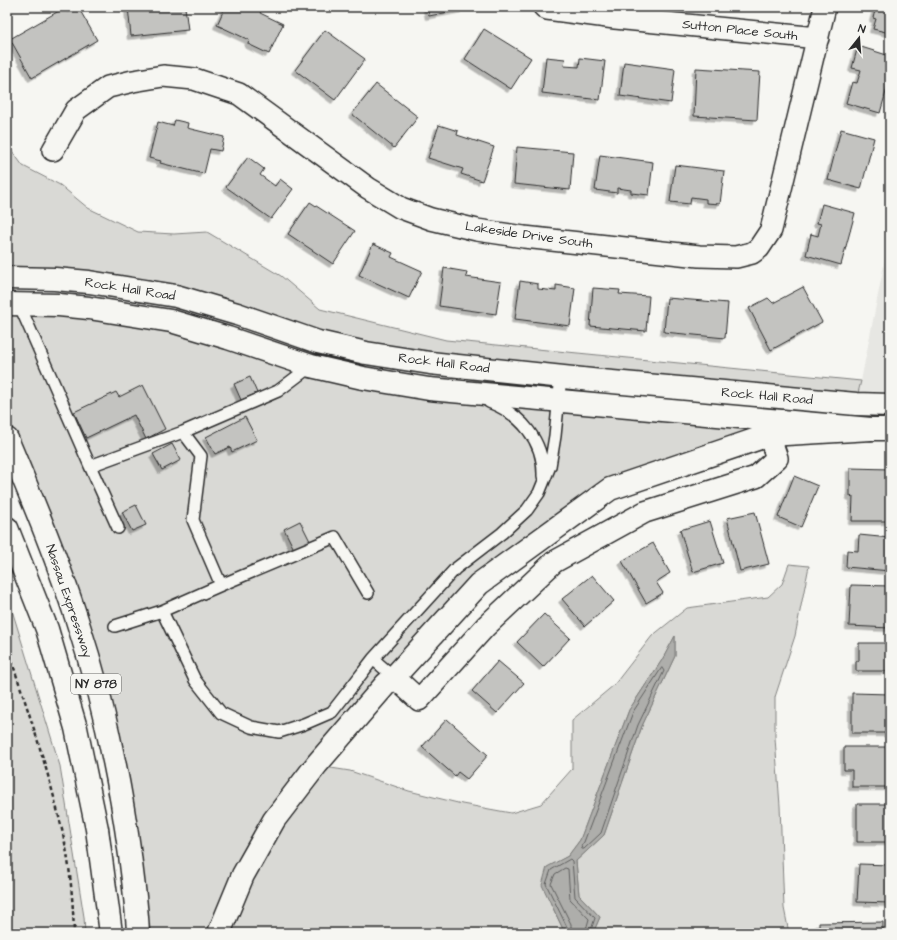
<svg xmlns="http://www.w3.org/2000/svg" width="897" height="940" font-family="'Architects Daughter',sans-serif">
<defs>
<filter id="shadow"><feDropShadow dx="-3.5" dy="3.5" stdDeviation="0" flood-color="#0004"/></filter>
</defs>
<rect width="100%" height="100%" fill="#f6f6f2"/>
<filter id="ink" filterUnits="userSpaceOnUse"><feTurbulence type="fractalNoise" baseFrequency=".025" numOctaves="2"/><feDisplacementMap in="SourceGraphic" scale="8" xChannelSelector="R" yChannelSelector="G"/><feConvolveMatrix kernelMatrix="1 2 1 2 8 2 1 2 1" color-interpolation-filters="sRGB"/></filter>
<g filter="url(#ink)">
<path fill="#e7e7e3" d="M890,234V404H856L861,381Z"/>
<path fill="#d9d9d5" stroke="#828280" d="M7,144L23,166L60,185L88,208L138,232L174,234L207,232L281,276L320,309L446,340L861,381L856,401L452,362L268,322L7,275Z
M7,309L172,325L338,377L807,423L614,490L482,587L318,766L350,771L409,791L462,804L511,813L541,804L572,769V720L614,685L652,636L687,608L768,597L782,584L789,564L809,566L795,636L775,697V738L780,806L784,908L789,933H593L600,917L579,895L576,861L604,835L642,726L675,656V636L662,660L629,710L580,840L568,856L547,868L551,904L563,929L560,933H139L112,729L7,433Z
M7,594L60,766L84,917L85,933H7Z"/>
<path fill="#aeaeab" stroke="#7a7a78" d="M675,636V656L642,726L604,835L576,861L579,895L600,917L593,933H560L563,929L542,885L547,867L568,856L580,840L629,710L662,660Z"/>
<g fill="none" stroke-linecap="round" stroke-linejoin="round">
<path stroke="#5f5f5e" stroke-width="1" d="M662,668L664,671L638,725L601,833L584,849H582L581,846L584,842L633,712Z
M565,933L567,927L546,884L551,870L570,859L572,861L575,897L595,918L590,933
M571,933V924L551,884L555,874L565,868L568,869L570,899L589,919L585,933"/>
</g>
<path fill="#c3c3c0" stroke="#2b2b2b" filter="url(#shadow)" d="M77,7H78L97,40L32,78L10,39L64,8L67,12Z
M128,7H185L188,30L131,36Z
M225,7H263L260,13L283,24L269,54L248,44L249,40L217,25Z
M427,7H464V9L429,16Z
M876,7H890V33L873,29L876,19L873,18Z
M484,29L531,58L511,89L465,59Z
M325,30L365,59L335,100L295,70Z
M858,46L890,56V78L880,113L846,103L852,82L857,83L861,70L852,68Z
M546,57L565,59L564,66L579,67L580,58L605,61L600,100L542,93Z
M624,62L675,69L671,103L620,96Z
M696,68L760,72L757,120L694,116Z
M376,84L418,117L394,148L352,114Z
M175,120L188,123L187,128L224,137L221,151L210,149L204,174L160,163L161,161L149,158L158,122L173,126Z
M439,125L458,131L457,135L494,147L482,181L461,174L463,169L428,158Z
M841,129L874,138L861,189L828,180Z
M517,147L573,152L570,190L514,184Z
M600,155L653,162L649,195L631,193V190L617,188V193L595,190Z
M248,157L264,169L260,175L275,186L280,179L293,189L271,219L226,187Z
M675,165L724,171L720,204L706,203V199L691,197L690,204L670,202Z
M310,202L355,231L333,264L288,234Z
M822,204L855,213L841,265L806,255L811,234L818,236L821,224L817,223Z
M373,244L393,253L391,257L422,271L409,298L359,275Z
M444,268L467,272L466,277L501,282L496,314L439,306Z
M520,281L538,284V289L556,291V285L575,288L570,326L515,319Z
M803,287L822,322L771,350L749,308L768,298L773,303Z
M593,288L620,290L619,294L649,296L646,331L590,326Z
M667,298L728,303L725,338L664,332Z
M250,377L257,393L241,400L234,384Z
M143,385L165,429L146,439L134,415L86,438L74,412L116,392L119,397Z
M245,417L257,440L232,452L230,447L215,454L206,437Z
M172,444L181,460L162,470L153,454Z
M850,468L890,469V521H852L853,497L850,496Z
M794,476L818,486L801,527L778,517Z
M136,505L146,525L132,531L122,512Z
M755,512L769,564L740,571L727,518Z
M300,521L310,541L294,549L284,529Z
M710,521L723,563L693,572L680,530Z
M859,535L890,538V571L846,567L847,550L858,551Z
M653,543L670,573L656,582L663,593L646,603L622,561Z
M592,575L614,601L585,626L562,599Z
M851,585L890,586V628L849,626Z
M544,614L570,638L543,667L517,642Z
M859,643H890V671H856V661H859Z
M498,661L524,683L497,713L472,691Z
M852,693L890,694V733H852Z
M447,719L488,755L467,779L458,772L455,776L422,747Z
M844,747H890V787H852V770H844Z
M857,804H890V842H857Z
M859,864L890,865V903L857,902Z
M883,922V933H819V923Z"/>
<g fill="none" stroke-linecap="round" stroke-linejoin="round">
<g stroke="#2b2b2b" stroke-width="14">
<path id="lane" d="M19,304L90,466L183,432L278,391L311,366
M489,402C521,414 544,441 543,476
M183,432L201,456L193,520L221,585
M90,466L118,528
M162,611L195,680L221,713L251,727L279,732L304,724L332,712L350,689L373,659
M115,626L162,611L221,585L335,537L368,593
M394,677L373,659L455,569L502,533L527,510L539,493L550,466L555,436L561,376"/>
</g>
<g stroke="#2b2b2b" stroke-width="24">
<path id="street" d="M544,7L547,9L615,18L818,38
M53,150L76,110L108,87L133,81L163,76L194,79L239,94L368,188L401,208L431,219L477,230L524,237L699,256L736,257L752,253L759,248L771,230L825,7
M394,677L419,700L486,626L554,562L645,512L756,477L777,458L769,435"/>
</g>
<g stroke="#2b2b2b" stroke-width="25">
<path id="secondary" d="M7,278L55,279L89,282L176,296L237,314L318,342L366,353L430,363L601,381L856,404L890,405
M7,304L59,305L89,308L171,321L228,338L311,366L363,378L429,389L871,429H890"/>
</g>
<g stroke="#2b2b2b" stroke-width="25">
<path id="highway" d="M7,439C32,499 57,558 77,620C102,696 119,775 130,855C133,881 137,907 138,933
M7,528L47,629L76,728L97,829L111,933
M219,933L243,875L274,820L317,764L386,684L394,677L479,584L610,489L769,435L871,429"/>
</g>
<path stroke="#2b2b2b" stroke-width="2.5" stroke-dasharray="4 3" stroke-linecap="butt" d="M7,647C29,713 52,780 66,848C71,876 73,905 74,933"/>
<use href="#lane" stroke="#f6f6f2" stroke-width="11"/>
<use href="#street" stroke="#f6f6f2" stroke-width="21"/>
<use href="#secondary" stroke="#f6f6f2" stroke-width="22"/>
<use href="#highway" stroke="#f6f6f2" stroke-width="22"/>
</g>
</g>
<g text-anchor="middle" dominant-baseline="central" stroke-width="3" stroke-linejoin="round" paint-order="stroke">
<rect fill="#f6f6f2" stroke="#686867" stroke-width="1" x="71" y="674" width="50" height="20" rx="3"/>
<g font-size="12" font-weight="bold" fill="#2b2b2b">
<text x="96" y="684">NY 878</text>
</g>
<g font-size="13" fill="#2b2b2b" stroke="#f6f6f2">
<text transform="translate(740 30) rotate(6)">Sutton Place South</text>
<text transform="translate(529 235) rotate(8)">Lakeside Drive South</text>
<text transform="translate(130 289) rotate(9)">Rock Hall Road</text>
<text transform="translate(444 363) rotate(7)">Rock Hall Road</text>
<text transform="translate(767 396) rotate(5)">Rock Hall Road</text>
<text transform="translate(69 601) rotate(71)">Nassau Expressway</text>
</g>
</g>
<rect width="897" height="940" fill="none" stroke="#f6f6f2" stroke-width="24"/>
<rect x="12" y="12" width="873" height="916" fill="none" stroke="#2b2b2b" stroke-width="1.5" filter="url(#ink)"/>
<g transform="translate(859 38) rotate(17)" stroke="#f6f6f2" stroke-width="3" paint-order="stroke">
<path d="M0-3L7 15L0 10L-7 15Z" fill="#2b2b2b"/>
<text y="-6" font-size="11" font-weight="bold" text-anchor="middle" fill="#2b2b2b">N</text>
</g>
</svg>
